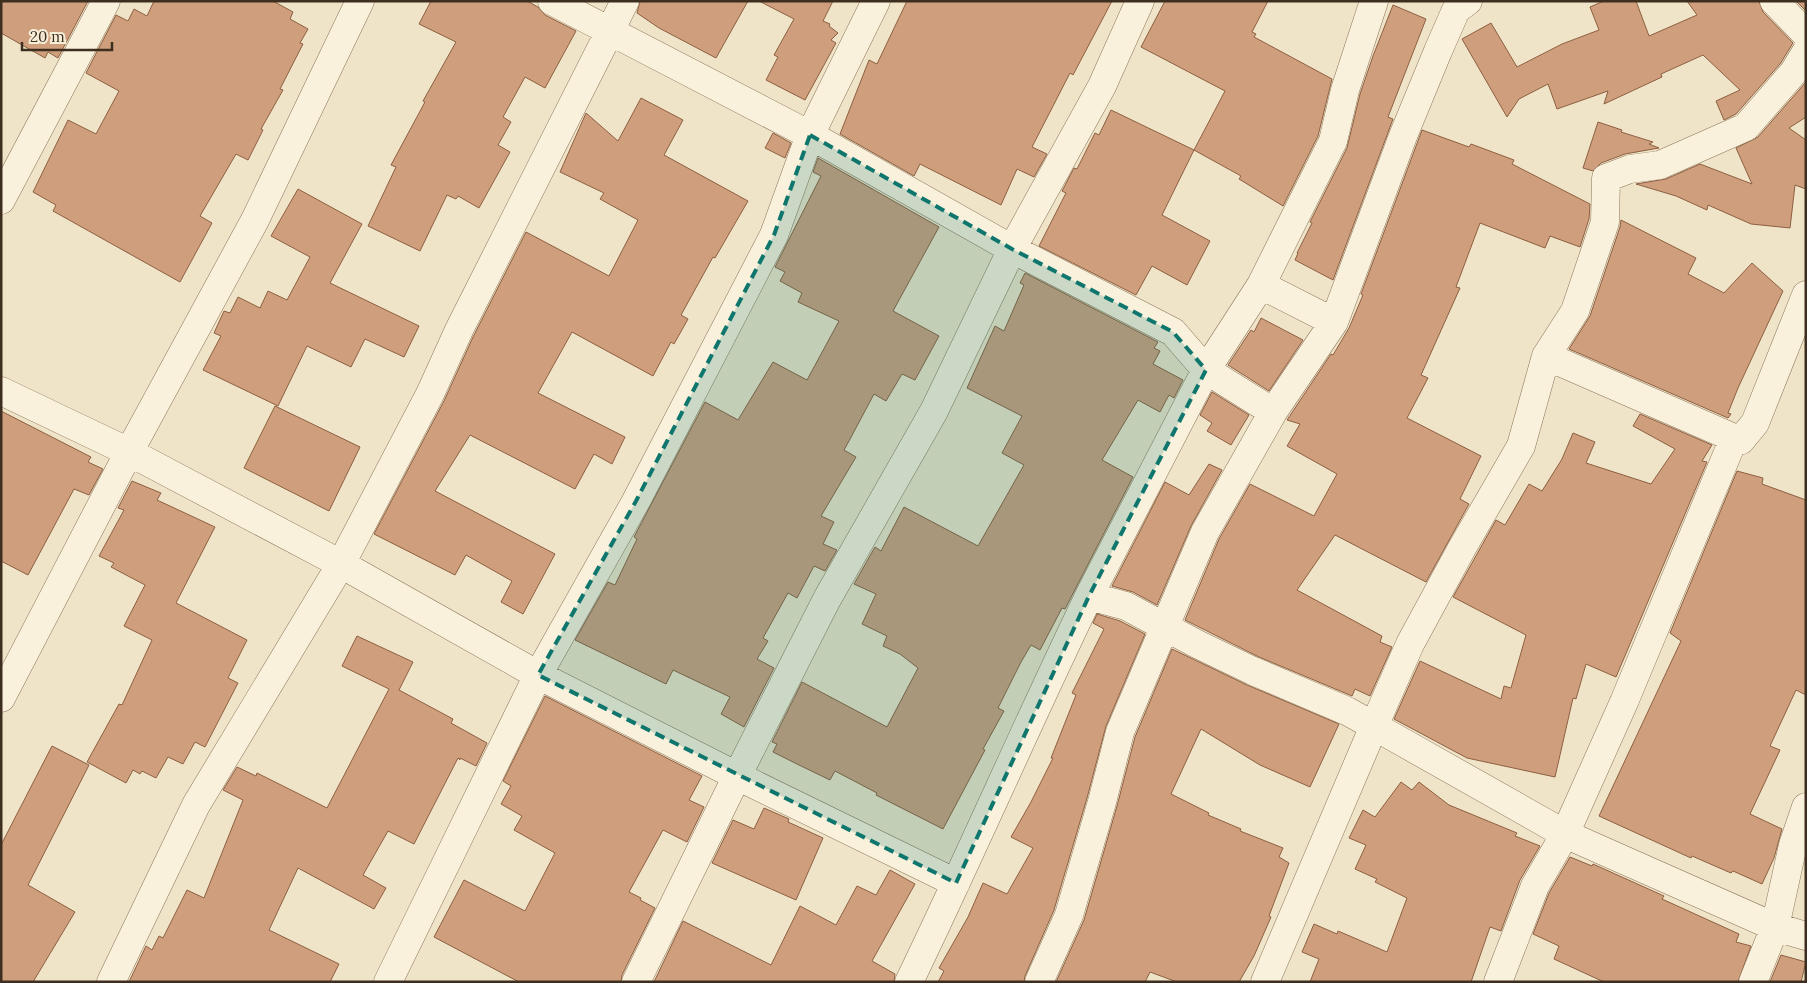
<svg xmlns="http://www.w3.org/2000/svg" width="1807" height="983" font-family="Lora,serif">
<rect width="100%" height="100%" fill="#f0e4c8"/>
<path fill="#cf9f7d" stroke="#8d5f41" d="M1,1H88L58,58L48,52L45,58L1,33Z
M154,1H273L293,12L290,19L308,29L300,43L303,44L280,89L283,90L261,129L263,130L248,160L236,154L200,216L212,223L180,282L53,211L56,205L33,192L68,120L96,134L119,91L86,73L116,15L128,21L134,9L147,16Z
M431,1H527L538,7L545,15L576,31L545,88L525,77L503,117L511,122L498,145L510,152L479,208L458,196L456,199L447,195L420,251L368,226L396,167L391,165L425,102L423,101L456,42L419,24Z
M640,1H748L716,58L659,28L637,13Z
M759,1H833L823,21L830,24L829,26L838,33L831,40L836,43L805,100L766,80L778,57L774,55L794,19Z
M907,1H1112L1073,75L1070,73L1032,147L1047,154L1034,177L1017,169L1001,205L920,164L914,176L840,134L869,60L877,64Z
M1165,1H1268L1252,32L1256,34L1254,37L1332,79L1318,136L1283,206L1239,179L1241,176L1194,150L1225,91L1141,47Z
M1604,1H1636L1649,36L1697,15L1687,1H1759L1763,12L1793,43L1780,64L1736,114L1724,120L1716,101L1740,90L1703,55L1661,74L1662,77L1604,104L1608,91L1557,109L1548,84L1519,99L1507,117L1462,39L1491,23L1517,67L1562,44L1599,30L1590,7Z
M1796,1H1806V11Z
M1393,5L1426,19L1388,117L1393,119L1333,280L1295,260L1298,253H1297L1312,223L1310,222L1347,148L1360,94L1373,56Z
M1806,82V117L1789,128L1806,140V189L1795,185L1790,228L1751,224L1708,205L1707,210L1676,196L1636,184L1666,179L1700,164L1752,184L1736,148L1758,137Z
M641,98L683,120L664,155L748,201L715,258L713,257L681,315L688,319L674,344L671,342L653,376L572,332L538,393L625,437L612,464L594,454L575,489L470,435L435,491L555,554L523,614L501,602L512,581L466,555L455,575L374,534L444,401L473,337L526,232L609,276L638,220L600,199L604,193L560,172L586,113L618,141Z
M1111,110L1194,150L1162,215L1210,241L1187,285L1152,266L1136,295L1039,246L1066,193L1062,191L1074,168L1077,169L1095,133L1099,135Z
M1598,122L1622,130L1621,132L1653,142L1649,144L1659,148L1625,154L1601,163L1593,171L1583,168Z
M1422,130L1469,147L1471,144L1514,160L1512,164L1590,204L1589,219L1580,247L1550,236L1545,248L1480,223L1456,287L1460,288L1421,375L1428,378L1407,418L1481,456L1460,499L1469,504L1426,582L1335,535L1297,590L1382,636L1380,642L1392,647L1370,696L1355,689L1352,696L1259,657L1185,620L1219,539L1250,484L1314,516L1337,474L1287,446L1300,424L1287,420L1331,354L1333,355L1349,328L1363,295L1361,294Z
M773,133L791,143L785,158L765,148Z
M818,158L939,227L893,311L939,336L915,380L902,374L886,401L874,394L849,441L844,450L856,457L821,516L834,522L823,544L837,550L825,571L814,566L797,598L788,593L763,638L768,641L757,659L774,668L744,727L721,714L730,697L673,670L666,684L575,640L608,582L615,585L637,539L634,537L705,402L738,420L773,362L807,380L839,321L798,302L802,293L780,281L785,272L775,267L821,176L813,172Z
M298,189L362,224L330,283L419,326L404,357L365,339L351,367L307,346L278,406L203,370L221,336L214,333L224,311L230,313L238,297L260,308L268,291L287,300L310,257L271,236Z
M1621,220L1696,258L1688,274L1724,293L1752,263L1783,291L1738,388L1728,413L1731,414L1728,418L1569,349L1590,316L1620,227Z
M1025,273L1158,342L1154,348L1160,351L1153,364L1183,380L1174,398L1169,395L1160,412L1138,400L1102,460L1133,477L1065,609L1062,608L1040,650L1031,645L1021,662L998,708L1004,711L983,749L985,750L943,829L876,795L877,793L835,771L830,780L799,765L773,752L777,744L772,742L802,682L887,727L918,668L900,654L883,646L887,636L862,624L876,594L854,584L875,547L881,551L904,507L978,546L1024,465L1002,453L1022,416L967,388L995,326L1004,331L1024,285L1020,283Z
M1261,318L1303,340L1269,391L1228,365L1251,330L1254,332Z
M1212,392L1249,415L1231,445L1207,431L1212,423L1200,415Z
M275,406L360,447L329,511L244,468Z
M1,411L91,457L88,462L103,469L89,495L74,489L28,575L1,561Z
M1640,414L1712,445L1702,461L1707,462L1616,677L1586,664L1576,699L1573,698L1555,777L1467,758L1394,719L1420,661L1501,699L1504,686L1511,688L1526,635L1453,597L1496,520L1505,525L1529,484L1542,491L1562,459L1573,433L1595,442L1586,463L1651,484L1675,449L1633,426Z
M1209,464L1222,470L1191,526L1157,605L1133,592L1112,586L1165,482L1189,495Z
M1737,471L1763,478L1762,484L1806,500V695L1796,690L1770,746L1780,750L1750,814L1782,829L1774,858L1762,884L1733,871L1731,873L1692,856L1691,858L1599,816L1681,641L1670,633Z
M132,481L161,493L157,500L215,527L176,603L247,640L228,678L238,683L205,747L195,742L183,764L168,757L156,778L142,771L140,774L133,770L126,783L87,762L119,704L122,705L152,640L124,626L145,585L111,567L114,563L99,556L124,510L118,508Z
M1097,614L1120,621L1145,634L1106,726L1087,798L1054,910L1025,976L1024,982H938L944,971L939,968L968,917L983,883L1007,894L1033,848L1011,837L1031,802L1053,758H1051L1076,695L1072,693L1104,629L1093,623Z
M357,636L413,662L399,690L453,719L451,723L487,743L476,766L460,758V760L458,758L414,844L388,831L363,875L386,888L374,909L298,868L269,930L339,964L330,982H129L146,946L152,950L159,936L163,938L187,890L204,898L243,800L223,790L237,767L256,776L257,773L327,808L389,689L342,666Z
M1172,649L1247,685L1339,724L1310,787L1260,765L1201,729L1171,794L1209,813L1208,815L1241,829L1240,831L1283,848L1279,857L1289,863L1269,916L1271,917L1254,956L1239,982H1177L1150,972L1145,982H1056L1084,920L1117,806L1135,737Z
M545,696L702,776L689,800L704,807L687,842L663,830L629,892L641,898L640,900L655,908L622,975L621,982H519L434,937L464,880L525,911L555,853L514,830L522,816L501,804L511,786L503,781Z
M52,746L89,765L28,885L75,912L33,982H1V845Z
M1401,782L1412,790L1419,782L1449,805L1517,833L1515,836L1540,846L1520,880L1501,931L1490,927L1471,982H1310L1319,959L1302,952L1314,924L1337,934L1338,931L1387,952L1407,898L1375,882L1377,879L1355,869L1366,845L1349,838L1363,810L1375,817Z
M764,808L789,819L788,822L823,838L796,900L712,863L733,820L754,829Z
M1570,857L1592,866L1593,864L1664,896L1662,899L1739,934L1736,942L1751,946L1738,982H1604L1554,959L1559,946L1533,934L1549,893Z
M890,870L915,884L872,961L895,974L894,982H654L683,921L771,965L800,906L836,925L857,886L876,895Z
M1781,955L1806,962L1801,982H1770Z"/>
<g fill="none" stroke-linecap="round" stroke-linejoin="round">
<g stroke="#8d765c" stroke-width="29">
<path id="minor" d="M552,1L810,135L1012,249L1102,86L1140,1
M1374,1L1345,90L1333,141L1261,285L1206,370L1089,596L1126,606L1197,644L1253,671L1347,711L1374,726L1410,644L1462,548L1521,446L1546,356L1575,311L1605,222L1606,178L1630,169L1660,165L1746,127L1793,73L1806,52
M1774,1L1806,34
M1,200L106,1
M1261,285L1334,322
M1546,356L1734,438
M1,391L129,452L341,564L538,675L737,776L956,883
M1,698L129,452L255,220L360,1
M111,982L196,805L341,564L430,394L459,330L625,1
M388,982L538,675L636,501L774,235L810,135L876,1
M636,982L737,776L827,599L934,411L1012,249L1173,332L1206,370L1273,412
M909,982C971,854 1027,724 1089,596
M1039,982L1069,915L1102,802L1120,732L1205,532L1273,412L1334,322L1403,136L1438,51L1456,10L1468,1
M1265,982L1374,726L1565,834L1775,927L1806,936
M1498,982L1535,886L1565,834L1624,702L1734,438L1741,440L1755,423L1806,295
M1753,982L1775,927L1793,845L1806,807"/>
</g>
<use href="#minor" stroke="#faf1dc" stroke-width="28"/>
</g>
<path fill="#0f766e" fill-opacity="0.2" stroke="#0f766e" stroke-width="4" stroke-dasharray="10 6" stroke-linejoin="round" d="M810,135L1012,249L1173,332L1206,370L1089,596L956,883L538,675L636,501L774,235Z"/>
<rect width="1807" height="983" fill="none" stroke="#3d2e20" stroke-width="5"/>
<path d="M22 42v8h90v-8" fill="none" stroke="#3d2e20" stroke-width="2.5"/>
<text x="30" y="42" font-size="15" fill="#3d2e20" stroke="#f7eed8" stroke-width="4" paint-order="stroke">20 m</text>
</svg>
